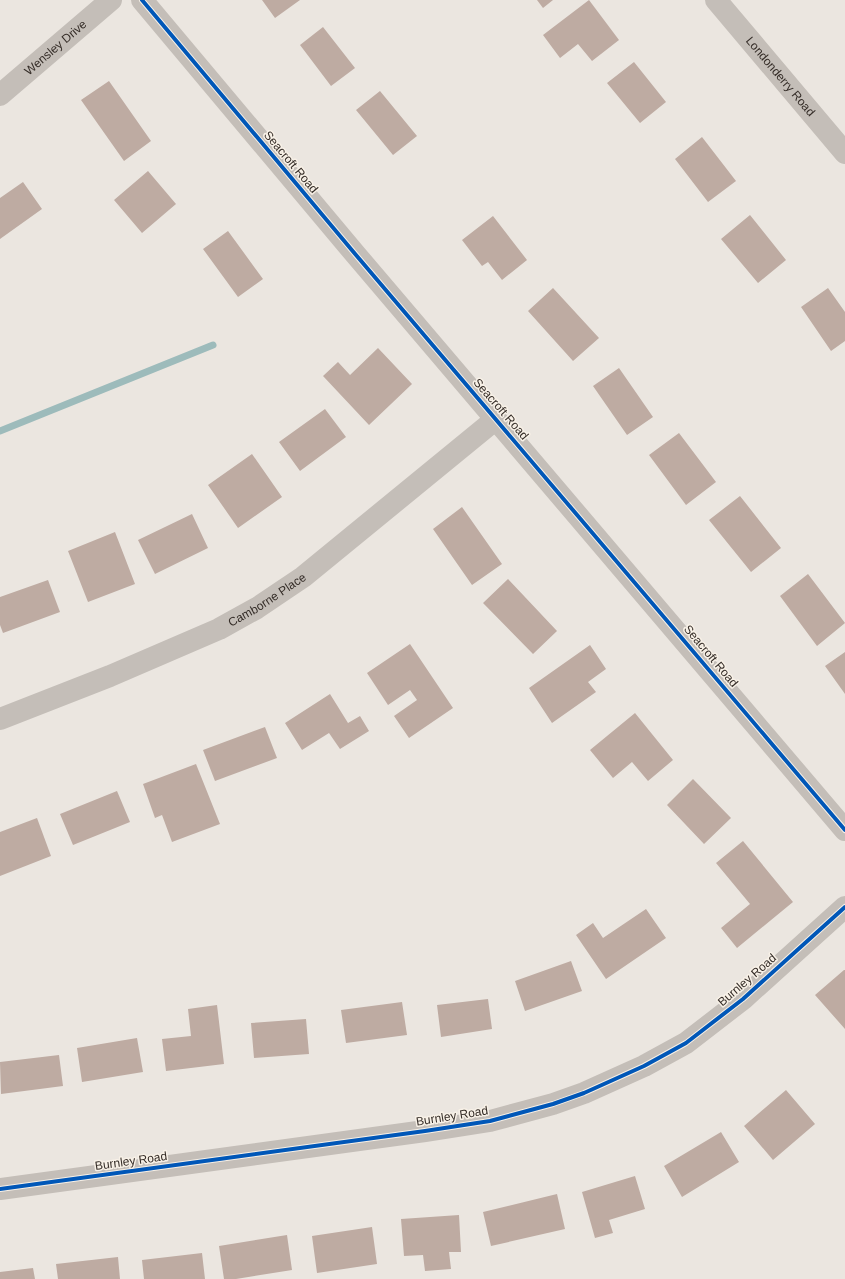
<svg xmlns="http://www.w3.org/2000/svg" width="845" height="1279" font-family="Helvetica,sans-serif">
<rect width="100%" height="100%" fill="#ebe6e0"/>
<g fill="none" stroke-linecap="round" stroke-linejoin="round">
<path stroke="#9dbbbb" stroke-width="7" d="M0,431L213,345"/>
</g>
<path fill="#beaba2" d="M262,0H300L275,18Z
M537,0H553L543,8Z
M589,0L619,40L592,61L578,44L560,58L543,35Z
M323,27L355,68L331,86L300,45Z
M634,62L666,102L640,123L607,83Z
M109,81L151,141L124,161L81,100Z
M380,91L417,136L393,155L356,110Z
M702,137L736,181L708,202L675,159Z
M148,171L176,204L142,233L114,200Z
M23,182L42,209L0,239V198Z
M750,215L786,260L758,283L721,239Z
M493,216L527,260L502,280L488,262L482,266L462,240Z
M228,231L263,279L238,297L203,249Z
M553,288L599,338L573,361L528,311Z
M828,288L845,312V341L831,351L801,307Z
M378,348L412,384L369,425L323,376L338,362L350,375Z
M619,368L653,417L627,435L593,386Z
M325,409L346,437L300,471L279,442Z
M679,433L716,482L686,505L649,455Z
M252,454L282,497L238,528L208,485Z
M740,496L781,548L751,572L709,520Z
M462,507L502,564L472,585L433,529Z
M192,514L208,548L155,574L138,540Z
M115,532L135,584L88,602L68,551Z
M808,574L845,623L817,646L780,596Z
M508,579L557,631L533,654L483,603Z
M48,580L60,612L3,633L0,625V597Z
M410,644L453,708L409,738L394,716L417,700L410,690L388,705L367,673Z
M590,645L606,669L588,682L596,692L552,723L529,688Z
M845,652V694L825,666Z
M330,694L348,723L360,716L369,731L340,749L329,733L302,750L285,723Z
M635,713L673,760L648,781L632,762L613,778L590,750Z
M265,727L277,758L215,781L203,750Z
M196,764L220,824L172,842L162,815L155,818L143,784Z
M693,779L731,818L704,844L667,805Z
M117,791L130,822L73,845L60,814Z
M37,818L51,856L0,876V832Z
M743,841L793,902L737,948L721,928L750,904L716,863Z
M646,909L666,938L606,979L576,935L593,923L603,938Z
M571,961L582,991L525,1011L515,981Z
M844,970H845V1029L815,995Z
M488,999L492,1029L441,1037L437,1005Z
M402,1002L407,1035L346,1043L341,1010Z
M217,1005L224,1064L166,1071L162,1039L191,1036L188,1009Z
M306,1019L309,1054L254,1058L251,1023Z
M137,1038L143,1072L82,1082L77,1048Z
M59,1055L63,1086L1,1094L0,1062Z
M786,1090L815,1124L773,1160L744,1126Z
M721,1132L739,1162L682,1197L664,1166Z
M635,1176L645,1209L609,1220L613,1233L595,1238L582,1192Z
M557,1194L565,1229L491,1246L483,1212Z
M459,1215L461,1252H449L451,1269L425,1271L423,1255L404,1256L401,1219Z
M372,1227L377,1264L317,1273L312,1236Z
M287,1235L292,1270L236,1279H224L219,1246Z
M202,1253L205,1279H144L142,1260Z
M118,1257L120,1279H58L56,1264Z
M33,1268L35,1279H0V1272Z"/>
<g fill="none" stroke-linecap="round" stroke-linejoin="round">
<g stroke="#c4beb8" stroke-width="22">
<path d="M142,0L356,255L845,830"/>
<path id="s1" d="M716,0L845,153"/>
<path id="s2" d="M0,95L111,0"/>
<path id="s3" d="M0,719L110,676L219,629L257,608L303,577L496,419"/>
<path d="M0,1189L425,1131L490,1121L553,1104L584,1093L644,1066L686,1043L743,999L845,907"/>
</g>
<g stroke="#f8f1e7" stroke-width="6">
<path id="cycleway" d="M142,0L356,255L845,830
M0,1189L425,1131L490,1121L553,1104L584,1093L644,1066L686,1043L743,999L845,907"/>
</g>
<use href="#cycleway" stroke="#0057b8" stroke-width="4"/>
</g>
<g text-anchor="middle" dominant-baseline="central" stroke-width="3" stroke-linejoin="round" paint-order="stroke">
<g font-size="12" fill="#342c27" stroke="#f8f1e7">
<text stroke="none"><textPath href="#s2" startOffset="73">Wensley Drive</textPath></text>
<text stroke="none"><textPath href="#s1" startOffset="100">Londonderry Road</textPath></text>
<text transform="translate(291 162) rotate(50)">Seacroft Road</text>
<text transform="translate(501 409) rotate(49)">Seacroft Road</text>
<text stroke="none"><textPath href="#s3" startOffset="293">Camborne Place</textPath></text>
<text transform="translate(711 656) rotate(50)">Seacroft Road</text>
<text transform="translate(747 980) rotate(-41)">Burnley Road</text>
<text transform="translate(452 1116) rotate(-9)">Burnley Road</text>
<text transform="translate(131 1161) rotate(-8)">Burnley Road</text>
</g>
</g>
</svg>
